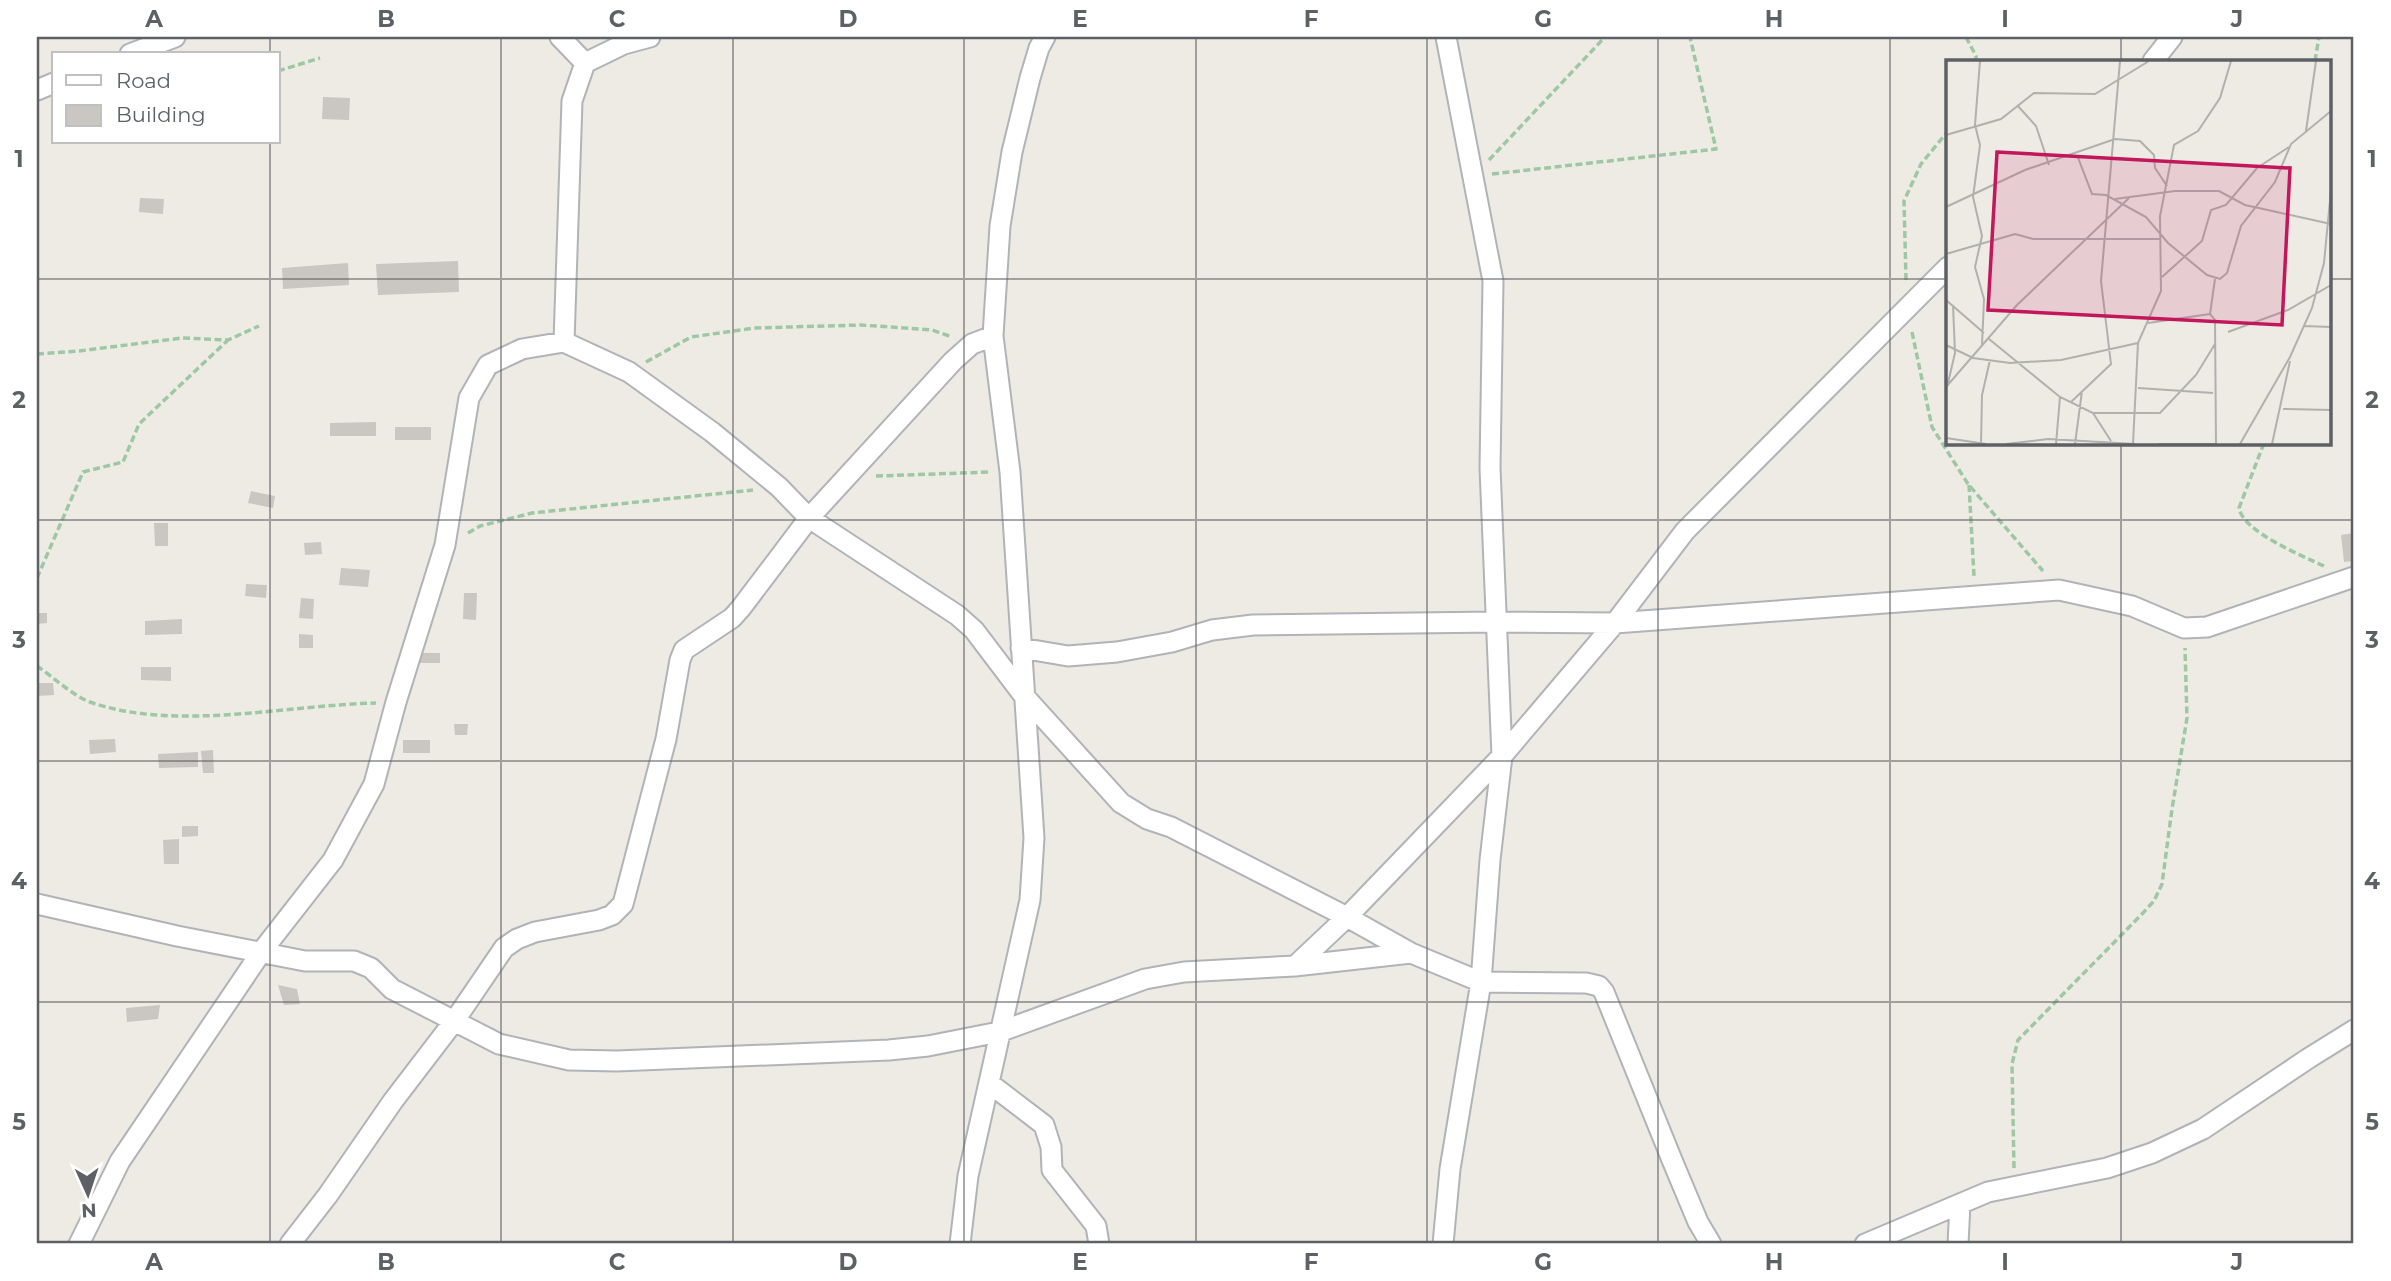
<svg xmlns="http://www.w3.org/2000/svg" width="2391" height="1281" font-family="Montserrat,sans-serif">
<rect width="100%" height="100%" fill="#eeebe5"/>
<path fill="#cac6c1" d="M323,97L350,98L349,120L322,119Z
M140,198L164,199L163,214L139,212Z
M458,261L459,292L378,295L376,264Z
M348,263L349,285L283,289L282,268Z
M376,422V436H330V423Z
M395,427H431V440H395Z
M251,491L275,496L273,508L248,503Z
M154,523H168V546H155Z
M2354,533V561L2344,562L2341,535Z
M321,542L322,554L305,555L304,543Z
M341,568L370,570L368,587L339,585Z
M246,584L267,585L266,598L245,596Z
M464,593H477L476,620L463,619Z
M301,598L314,599L313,619L299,618Z
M37,613H47V623L37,624Z
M182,619V634L145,635V621Z
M299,634L313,635V648H299Z
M417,653H440V663H416Z
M141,667H171V681L141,680Z
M37,683H53L54,695L37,696Z
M454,724H468L467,735H455Z
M115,739L116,752L90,754L89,740Z
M403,740H430V753H403Z
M213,750L214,773H203L201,751Z
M198,752V767L159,768L158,754Z
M182,826H198V836L182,837Z
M179,839V864H164L163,840Z
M278,985L297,989L300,1004L284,1005Z
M160,1005L158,1019L127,1022L126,1008Z"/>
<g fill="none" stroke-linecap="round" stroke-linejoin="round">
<g stroke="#b0b3b7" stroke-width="23">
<path id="street" d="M560,37L585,63
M130,54L175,37
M2153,61L2172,37
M37,90L54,83
M564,342L572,101L585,63L624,44L650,37
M1021,648L1068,656L1117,652L1172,642L1212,630L1253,625L1495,622L1615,623L2059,590L2132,606L2184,628L2207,627L2354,577
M37,904L177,936L305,961H354L371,968L392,989L499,1044L569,1060L617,1061L889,1050L928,1046L999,1032L1145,979L1184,972L1295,966L1411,953
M1295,966L1347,917L1502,756L1615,623L1685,531L1948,267
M989,1083L1044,1125L1051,1147L1052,1170L1096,1226L1099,1244
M79,1244L120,1161L262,951L333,860L374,784L396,702L445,545L469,398L488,365L522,349L564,342L629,372L712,432L779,487L809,518L957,615L974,630L1024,696L1121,803L1147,819L1171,827L1347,917L1411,953L1481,982L1586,983L1599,986L1604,992L1672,1160L1698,1222L1711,1244
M290,1244L328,1195L393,1101L455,1020L504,948L517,939L535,932L599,920L612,915L623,904L666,739L680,660L684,650L732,618L741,608L809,518L953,361L972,344L993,336
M960,1244L968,1176L1030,900L1034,838L1010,472L993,336L1000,226L1012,152L1030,78L1039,48L1045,37
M1443,1244L1450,1169L1481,982L1490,860L1502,756L1490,468L1493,281L1446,37
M1865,1244L1988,1192L2107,1168L2152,1153L2203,1129L2309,1058L2354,1030
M1958,1244L1960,1204"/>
</g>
<path stroke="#9ec8a4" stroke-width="3.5" stroke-dasharray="7 3.5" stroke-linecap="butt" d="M1966,37L1976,56V61
M2315,61L2319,37
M278,71L320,58
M1489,160L1605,37
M1492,174L1716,149L1690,37
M1906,280L1904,201L1921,164L1948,131
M1912,332L1932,427L1968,484L2043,571
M37,354L79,351L182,338L228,340L259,326
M646,362L691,337L754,328L861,325L932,330L952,337
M2264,443L2239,508C2243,532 2303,556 2324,566
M876,476L990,472
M1969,485L1974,576
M468,533L480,526L532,513L753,490
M37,578L83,472L123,462L139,424L228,340
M37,666C52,676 73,696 90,702C175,732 287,705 376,703
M2014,1168L2012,1064L2018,1040L2141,915L2154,901L2162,884L2172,809L2187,718L2185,648"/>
<use href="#street" stroke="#fff" stroke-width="19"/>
</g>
<path fill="none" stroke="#5d6165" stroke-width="2" stroke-opacity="0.55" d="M270,37V54M501,37V1244M733,37V1244M964,37V1244M1196,37V1244M1427,37V1244M1658,37V1244M1890,37V1244M2121,37V61M270,142V1244M37,279H1948M2330,279H2354M2121,443V1244M37,520H2354M37,761H2354M37,1002H2354"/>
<g transform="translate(1946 60)">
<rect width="385" height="385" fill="#eeebe5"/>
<path fill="none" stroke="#b0b0ae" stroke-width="2" d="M34,1L29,65L34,85L27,137L36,176L29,207L38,239L36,285M71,45L90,66L103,105M360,71L370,1M0,75L55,59L88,33L149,34L203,1M131,95L146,134L160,135L200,157L222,183L261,215L274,219L281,213L295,166L329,122L345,84L385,51M169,139L229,131H273L299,145L385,164M0,147L79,110L169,79L194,81L208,95L209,108L221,126M0,194L69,174L87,179H215M216,217L256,181L265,150L280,145L311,108L343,87M269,219L264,254L269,260L270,384M0,240L38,273M202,263L264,254M358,266L385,267M282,272L342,250L385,225M43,279L114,337L147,353L165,381M0,285L27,298L64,303L115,300L192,283M2,323L9,293L7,245M0,327L71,245L183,138M192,328L267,333M125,342L165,304L155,221L174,1M337,349L385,350M148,353H214L250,315L269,284M0,378L40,384M35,384L36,335L44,300M60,384L102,379L189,384M110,384L114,337M129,384L136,331M187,384L192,283L215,231L214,156L228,85L252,71L274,38L285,1M212,384H269M294,384L344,297L366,248L378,203L385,130M326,384L344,301"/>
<path fill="#c2185b" fill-opacity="0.15" stroke="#c2185b" stroke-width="3.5" d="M51,92L344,108L336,265L42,250Z"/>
<rect width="385" height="385" fill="none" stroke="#5d6165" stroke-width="3.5"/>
</g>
<rect width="2391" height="1281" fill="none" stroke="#ffffff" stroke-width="77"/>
<rect x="52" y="52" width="228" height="91" fill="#ffffff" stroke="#bec0c1" stroke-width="2"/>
<rect x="66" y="75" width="35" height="10" fill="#ffffff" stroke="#bec0c1" stroke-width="2"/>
<text x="116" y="88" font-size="21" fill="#5d6165">Road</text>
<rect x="66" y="105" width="35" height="21" fill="#cac6c1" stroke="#bec0c1" stroke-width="2"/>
<text x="116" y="122" font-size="21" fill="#5d6165">Building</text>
<g transform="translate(88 1194) rotate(177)" stroke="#ffffff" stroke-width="5" paint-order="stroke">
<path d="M0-5L12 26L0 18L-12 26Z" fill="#5d6165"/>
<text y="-10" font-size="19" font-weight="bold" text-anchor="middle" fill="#5d6165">N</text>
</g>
<rect x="38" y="38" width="2314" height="1204" fill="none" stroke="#5d6165" stroke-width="2.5"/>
<g font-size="23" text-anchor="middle" font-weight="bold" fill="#5d6165">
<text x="154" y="27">A</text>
<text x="386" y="27">B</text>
<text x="617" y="27">C</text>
<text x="848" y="27">D</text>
<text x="1080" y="27">E</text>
<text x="1311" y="27">F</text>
<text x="1543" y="27">G</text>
<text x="1774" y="27">H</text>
<text x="2005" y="27">I</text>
<text x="2237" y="27">J</text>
<text x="19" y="167">1</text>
<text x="2372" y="167">1</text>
<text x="19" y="408">2</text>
<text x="2372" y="408">2</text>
<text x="19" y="648">3</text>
<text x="2372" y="648">3</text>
<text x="19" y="889">4</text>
<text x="2372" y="889">4</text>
<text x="19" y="1130">5</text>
<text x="2372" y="1130">5</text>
<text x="154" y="1270">A</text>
<text x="386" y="1270">B</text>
<text x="617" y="1270">C</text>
<text x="848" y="1270">D</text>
<text x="1080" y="1270">E</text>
<text x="1311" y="1270">F</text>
<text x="1543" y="1270">G</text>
<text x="1774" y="1270">H</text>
<text x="2005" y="1270">I</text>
<text x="2237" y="1270">J</text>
</g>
</svg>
